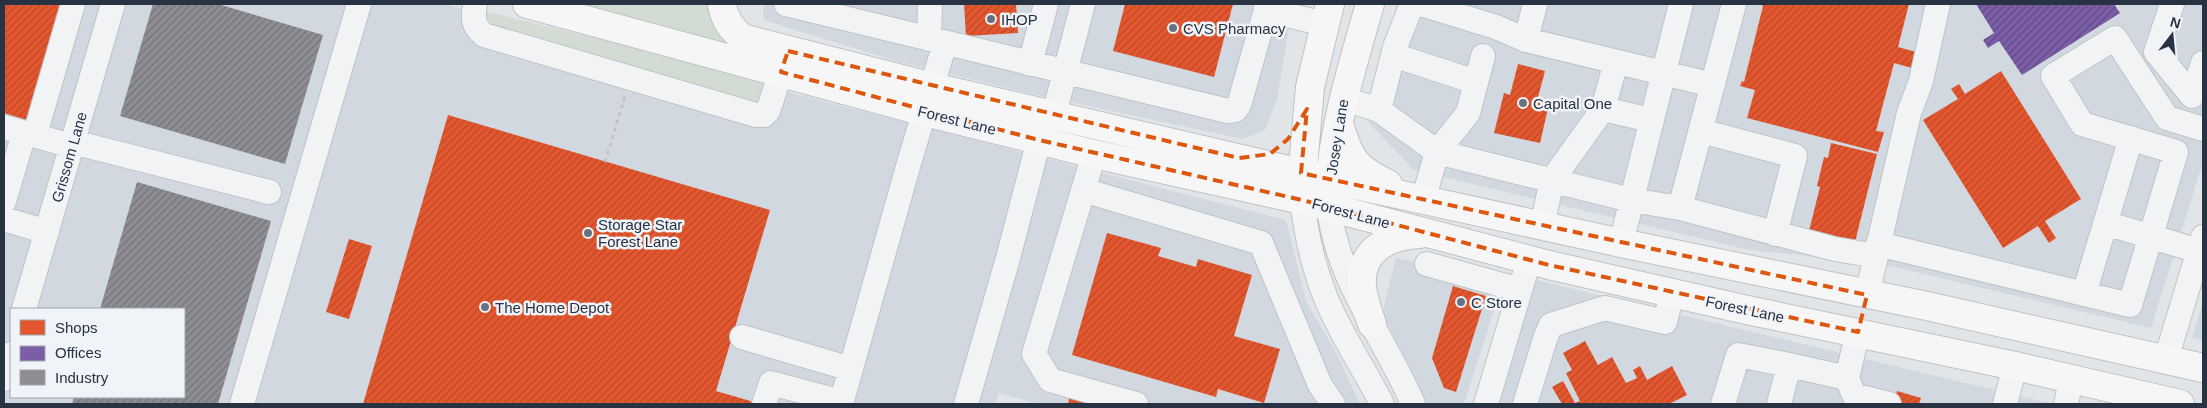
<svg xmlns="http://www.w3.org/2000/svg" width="2207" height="408" font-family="Helvetica,sans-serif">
<defs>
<pattern id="shops-hatch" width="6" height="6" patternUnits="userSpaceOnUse" patternTransform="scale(1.25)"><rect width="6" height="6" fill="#e4572e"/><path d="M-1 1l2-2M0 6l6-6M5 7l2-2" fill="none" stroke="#b94929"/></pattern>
<pattern id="offices-hatch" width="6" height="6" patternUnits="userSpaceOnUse" patternTransform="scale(1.25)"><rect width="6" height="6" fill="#7b5ea7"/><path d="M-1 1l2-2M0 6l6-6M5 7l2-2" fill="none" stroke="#5f4a82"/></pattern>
<pattern id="industry-hatch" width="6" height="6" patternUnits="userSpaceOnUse" patternTransform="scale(1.25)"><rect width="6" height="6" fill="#8d8d92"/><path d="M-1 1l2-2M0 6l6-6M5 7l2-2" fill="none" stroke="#737479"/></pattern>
</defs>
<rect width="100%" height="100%" fill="#e2e5e8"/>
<path fill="#d2d8df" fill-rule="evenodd" d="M4,4H444L1286,220L1306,301L1337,354L1360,404H1039L999,393L995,404H4ZM11,309H184V397H11Z
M764,4H1293L1277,99L1265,130L1242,139L1037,95L899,62L763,20Z
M1397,4H2203V162L2151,328L1882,264L1749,250L1414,170L1366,120Z
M1396,258L1504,279L1464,404H1424L1412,371L1382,314Z
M1536,280L2053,404H1499Z
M2203,302V341L2192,338Z"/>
<path fill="#d3dcd2" d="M554,4H713L727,41L719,43Z
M484,11L771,81L759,103L750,102L490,25L486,23Z"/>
<path fill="url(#shops-hatch)" d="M4,4H65L30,121L4,113Z
M964,4H1016L1018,33L966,36Z
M1125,4H1233L1214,77L1113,51Z
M1761,4H1909L1898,47L1916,52L1912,68L1894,63L1876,131L1884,132L1878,152L1747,118L1755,90L1740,86L1742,81L1744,82L1763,6Z
M1518,64L1545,71L1537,101L1549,104L1540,143L1494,133L1504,93L1510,95Z
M2001,71L2081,199L2045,221L2056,238L2049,243L2038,226L2003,248L1923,120L1958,99L1951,89L1959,84L1965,94Z
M448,115L770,210L716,391L754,402V404H363Z
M1831,143L1877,154L1855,242L1809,231L1820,187L1817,186L1824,157L1828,158Z
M1107,233L1161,248L1158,256L1196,267L1198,259L1252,275L1234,336L1280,349L1264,403L1218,389L1216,397L1072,355Z
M349,239L372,246L349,319L326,312Z
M1453,286L1486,296L1456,392L1444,388L1432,358Z
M1585,341L1598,365L1612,357L1626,383L1637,378L1633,370L1640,366L1647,380L1672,366L1687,395L1669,404H1562L1552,387L1563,381L1575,403L1580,401L1566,373L1572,370L1563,353Z
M1897,391L1921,398L1919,404H1894Z
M1070,396L1098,404H1068Z"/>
<path fill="url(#offices-hatch)" d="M1976,4H2114L2120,13L2022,75L1999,41L1988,48L1983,40L1994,33Z"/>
<path fill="url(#industry-hatch)" d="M153,4H218L323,35L285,164L120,116Z
M137,182L271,221L218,404H72L74,397H184V309H100Z"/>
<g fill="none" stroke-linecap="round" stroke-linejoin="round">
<g stroke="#c0c3c6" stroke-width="26">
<path id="minor" d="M475,4C473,18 472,25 484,35L756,115H764L768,111L781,72
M786,4L1228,111L1235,110L1239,105L1266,10V4
M1421,4L1496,27L1526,40L1713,85
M2172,4L2156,52L2192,96L2203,63
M1266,10L1325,24
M929,39L930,4
M1526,40L1535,4
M1393,55L1476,82
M1483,56L1468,113L1437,152L1631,200L1680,208L1835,249L1876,256
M1030,64L1046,4
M1342,98L1379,110L1437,152L1423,200
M1603,109L1651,120
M1379,110L1395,47L1412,4
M1054,114L1083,4
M4,127L72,146
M1701,131L1795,156L1775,234
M73,142L269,192
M1094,154L1034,354L1050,380L1136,404
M1083,190L1261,243L1320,385L1333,404
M1302,200C1306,233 1313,266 1325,296C1340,334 1364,368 1382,404
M4,201L23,137L36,131L73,4
M1329,207C1337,281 1385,338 1413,404
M1680,208L1734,4
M4,219L47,232
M2105,223L2199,251
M1542,226L1552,180L1603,109L1616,62
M1621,243L1681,4
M1878,244L2130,305L2176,152L2082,124L2053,76L2115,38L2167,118L2203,129
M1427,264L1520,290
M2084,294L2131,138
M1867,295L1909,113L1921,81L1938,4
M24,309L113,4
M1858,332L1847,378L1854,395L1889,404
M742,337L851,369
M2166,359L2203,237
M4,379L11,354
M242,404L359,4
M764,404L771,383L842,402
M841,404L909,163L945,43
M966,404L1008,258L1039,140
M1486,404L1529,260
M1525,404L1546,336L1551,325L1605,308L1665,322L1672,293
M1723,404L1738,355L1789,365
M1779,404L1789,365L1847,378
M2005,404L2015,366
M2066,404L2071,380"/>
</g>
<g stroke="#bec2c6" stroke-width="30">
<path id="major" d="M527,4L925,112L1094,154L1302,200L1549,265L1747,310L2015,366L2180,404
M722,4C724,19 731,28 742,38L933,87L1301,173L1621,243L1927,306L2203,368
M1339,123C1349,158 1354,168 1388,184
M1301,189L1310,87L1330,4
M1329,196C1332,129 1352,67 1370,4
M1372,324C1368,312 1363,298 1362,286C1359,250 1389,235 1420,234"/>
</g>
<path stroke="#c1c3c8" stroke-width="3" stroke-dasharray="4 4" stroke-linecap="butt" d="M605,162L625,96"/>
<use href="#minor" stroke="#f2f3f4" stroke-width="24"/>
<use href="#major" stroke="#f6f6f7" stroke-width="28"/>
</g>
<path fill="none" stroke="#de570f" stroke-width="4" stroke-dasharray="10 6" stroke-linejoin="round" d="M788,51L1239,158L1270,154L1288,139L1307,109L1301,173L1867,295L1858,332L1549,265L1302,200L1039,140L781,72Z"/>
<g fill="#68717d" stroke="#f0f3f7" stroke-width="2">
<circle cx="991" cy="19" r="5"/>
<circle cx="1173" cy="28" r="5"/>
<circle cx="1523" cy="103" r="5"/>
<circle cx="588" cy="233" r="5"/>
<circle cx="1461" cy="302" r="5"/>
<circle cx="485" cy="307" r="5"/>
</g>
<g text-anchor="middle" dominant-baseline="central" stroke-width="5" stroke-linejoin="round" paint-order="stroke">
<g font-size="15" fill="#273243" stroke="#f0f3f7" text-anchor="start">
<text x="1001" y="19">IHOP</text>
<text x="1183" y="28">CVS Pharmacy</text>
<text x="1533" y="103">Capital One</text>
<text x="598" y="224">Storage Star<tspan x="598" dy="17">Forest Lane</tspan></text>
<text x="1471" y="302">C Store</text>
<text x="495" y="307">The Home Depot</text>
</g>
<g font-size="15" fill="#273243" stroke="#f0f3f7">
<text transform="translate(957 120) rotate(14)">Forest Lane</text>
<text transform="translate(1337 137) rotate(-81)">Josey Lane</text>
<text transform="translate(69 157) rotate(-74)">Grissom Lane</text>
<text transform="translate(1351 213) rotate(15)">Forest Lane</text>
<text transform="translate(1745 309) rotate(12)">Forest Lane</text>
</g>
</g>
<rect width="2207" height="408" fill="none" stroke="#273243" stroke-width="10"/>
<rect x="10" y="308" width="175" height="90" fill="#f0f3f7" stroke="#a0a6af"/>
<rect x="20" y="320" width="25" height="15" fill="#e4572e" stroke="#a0a6af"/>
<text x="55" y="333" font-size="15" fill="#273243">Shops</text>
<rect x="20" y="346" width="25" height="15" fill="#7b5ea7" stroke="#a0a6af"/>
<text x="55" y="358" font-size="15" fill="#273243">Offices</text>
<rect x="20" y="370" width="25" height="15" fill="#8d8d92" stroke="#a0a6af"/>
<text x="55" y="383" font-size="15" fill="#273243">Industry</text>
<g transform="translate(2172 35) rotate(16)" stroke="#f0f3f7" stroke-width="4" paint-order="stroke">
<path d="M0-4L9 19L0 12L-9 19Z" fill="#273243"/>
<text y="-8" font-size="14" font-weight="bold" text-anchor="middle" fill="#273243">N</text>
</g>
</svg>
